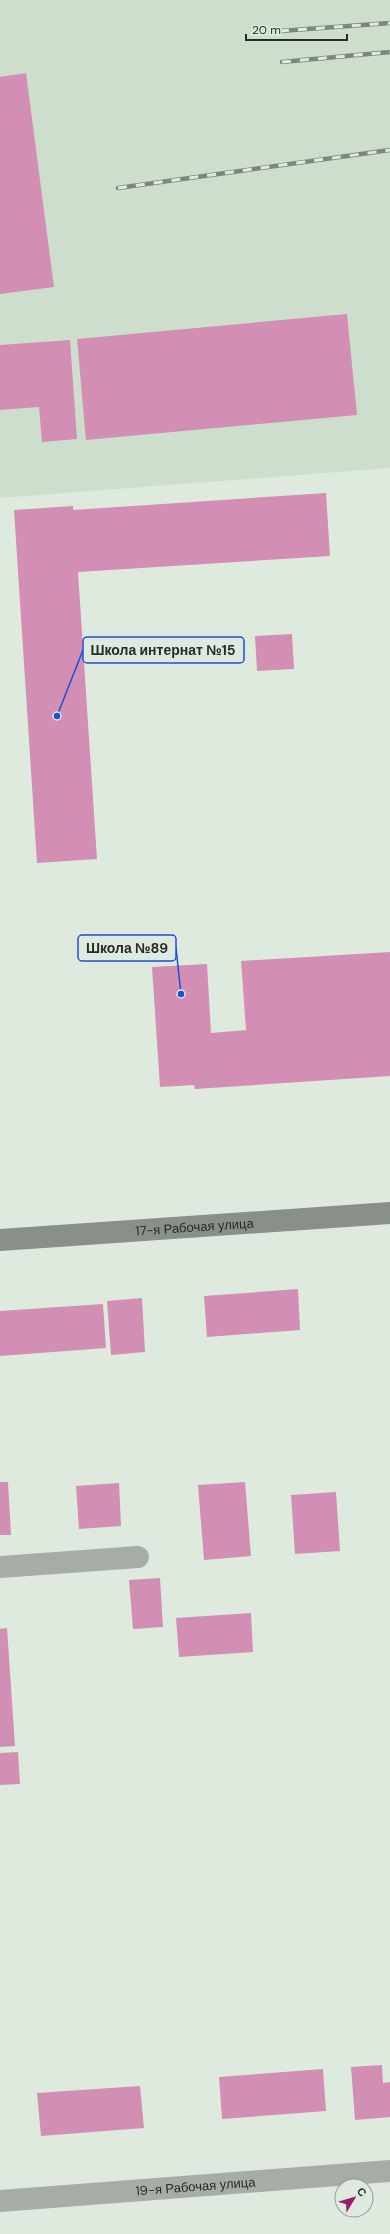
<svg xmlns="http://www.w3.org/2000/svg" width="390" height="2234" font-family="'DM Sans',sans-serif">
<rect width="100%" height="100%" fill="#dfeadf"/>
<path fill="#cddecd" d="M0,0H390V468L0,498Z"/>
<path fill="#d38eb4" d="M26,73L54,287L0,294V77Z
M347,314L357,415L86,440L77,339Z
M70,340L77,439L42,442L39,407L0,410V345Z
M326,493L330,556L78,572L97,859L37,863L14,510L73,506V510Z
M292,634L294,669L257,671L255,636Z
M390,952V1076L195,1089L194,1085L160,1087L152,967L207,964L211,1033L246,1030L241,961Z
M298,1289L300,1330L207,1337L204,1296Z
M142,1298L145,1352L111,1355L107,1301Z
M103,1304L106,1348L0,1356V1311Z
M0,1482H8L11,1535H0Z
M245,1482L251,1556L204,1560L198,1485Z
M119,1483L121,1526L79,1529L76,1486Z
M336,1492L340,1551L295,1554L291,1495Z
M160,1578L163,1627L133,1629L129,1580Z
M251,1613L253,1652L179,1657L176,1618Z
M7,1628L15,1746L0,1747V1629Z
M18,1752L20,1784L0,1785V1753Z
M382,2065L383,2083L390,2082V2117L355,2120L351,2067Z
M323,2069L326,2111L222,2119L219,2077Z
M140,2086L144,2128L41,2136L37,2093Z"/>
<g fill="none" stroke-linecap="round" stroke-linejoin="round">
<g stroke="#a7aca7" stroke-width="22">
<path d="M0,1567L138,1557"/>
<path id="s1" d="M0,2201L390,2171"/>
</g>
<path stroke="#898f89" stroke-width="22" id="s2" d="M0,1240L390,1213"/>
<g stroke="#7d857d" stroke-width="4.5">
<path id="rail" d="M280,31L390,23
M282,62L390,52
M118,188L390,150"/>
</g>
<use href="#rail" stroke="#dfeadf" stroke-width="3" stroke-dasharray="9" stroke-linecap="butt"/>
</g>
<g text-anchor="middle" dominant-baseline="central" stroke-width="3" stroke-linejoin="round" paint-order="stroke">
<g font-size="13" fill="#272b27" stroke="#dfeadf">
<text stroke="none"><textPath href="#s2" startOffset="195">17-я Рабочая улица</textPath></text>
<text stroke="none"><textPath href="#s1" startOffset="196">19-я Рабочая улица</textPath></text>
</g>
</g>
<path fill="none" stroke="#1d4ed8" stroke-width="1.5" d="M57 716L83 650M181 994L176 948"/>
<g fill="#1d4ed8" stroke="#dfeadf" stroke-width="1.5">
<circle cx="57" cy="716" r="4"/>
<circle cx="181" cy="994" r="4"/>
</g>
<g fill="#dfeadf" stroke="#1d4ed8" stroke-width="1.5">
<rect x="83" y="637" width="161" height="26" rx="4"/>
<rect x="78" y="935" width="98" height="26" rx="4"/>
</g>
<g font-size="14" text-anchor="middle" font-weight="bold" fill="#272b27">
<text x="163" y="655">Школа интернат №15</text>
<text x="127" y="953">Школа №89</text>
</g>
<g transform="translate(354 2198) rotate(52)"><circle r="19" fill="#dfeadf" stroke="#959e95"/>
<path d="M0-3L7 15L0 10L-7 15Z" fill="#9a1b71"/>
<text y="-6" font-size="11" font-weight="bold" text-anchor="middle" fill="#272b27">С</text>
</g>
<path d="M246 34v6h101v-6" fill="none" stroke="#272b27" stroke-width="2"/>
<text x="252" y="34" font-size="12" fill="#272b27" stroke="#dfeadf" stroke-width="3" paint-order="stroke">20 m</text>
</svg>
